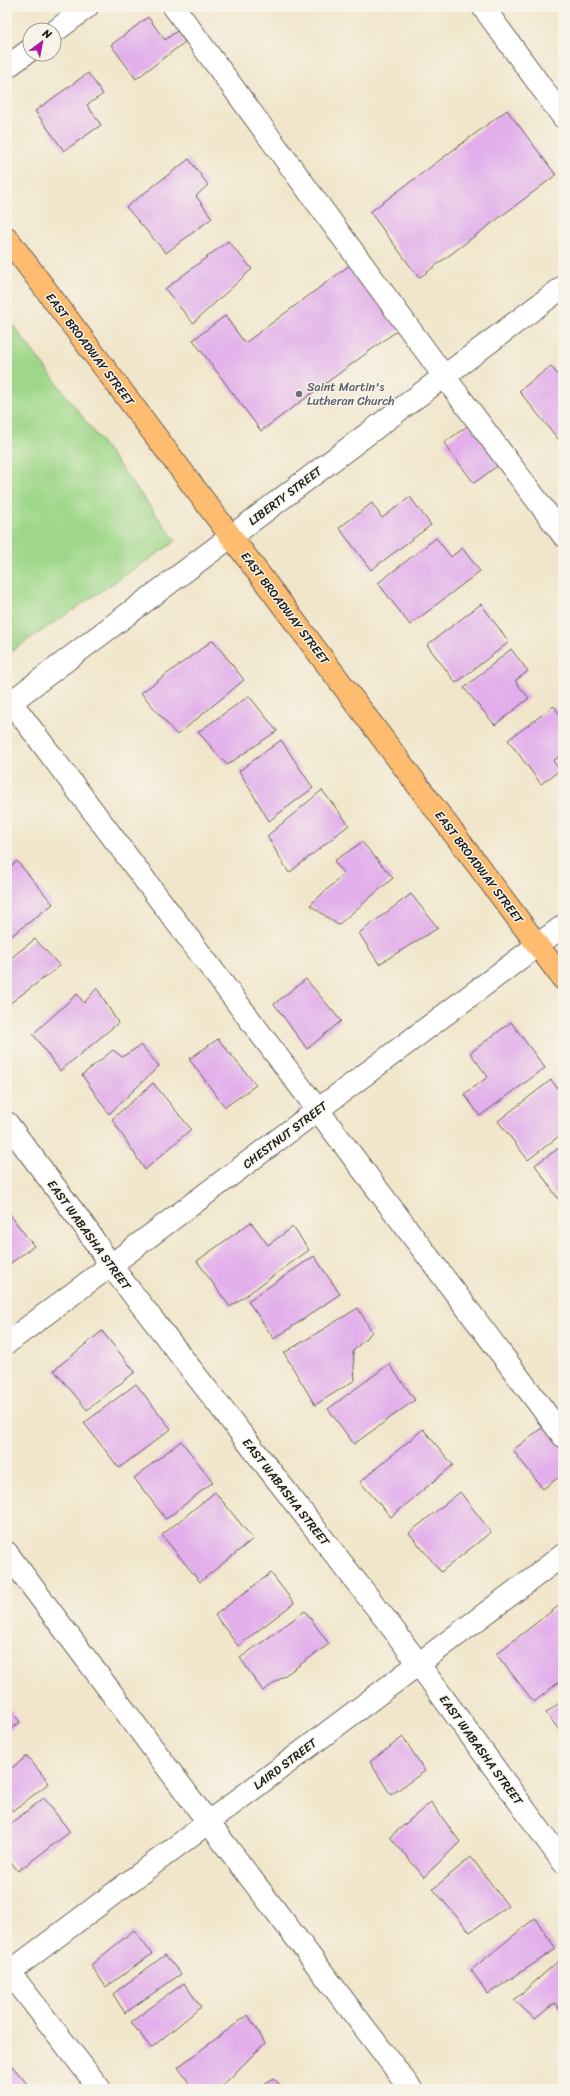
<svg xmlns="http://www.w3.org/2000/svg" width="570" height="2096" font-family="Sriracha,sans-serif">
<rect width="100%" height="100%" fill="#f7f3e8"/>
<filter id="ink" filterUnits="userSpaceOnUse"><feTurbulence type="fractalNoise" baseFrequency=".025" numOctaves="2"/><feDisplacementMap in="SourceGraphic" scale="8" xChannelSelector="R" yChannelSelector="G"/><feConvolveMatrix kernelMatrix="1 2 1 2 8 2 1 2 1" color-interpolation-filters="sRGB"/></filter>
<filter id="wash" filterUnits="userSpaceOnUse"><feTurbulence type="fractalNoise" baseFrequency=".012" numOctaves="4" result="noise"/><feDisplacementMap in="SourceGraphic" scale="16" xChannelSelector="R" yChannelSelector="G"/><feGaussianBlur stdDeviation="0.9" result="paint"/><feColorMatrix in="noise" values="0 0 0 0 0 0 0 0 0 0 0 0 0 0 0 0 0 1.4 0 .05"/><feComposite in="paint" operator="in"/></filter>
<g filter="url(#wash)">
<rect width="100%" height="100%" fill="#f1e6cb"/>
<path fill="#9fd789" stroke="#5e7a52" d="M7,317L176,541L7,654Z"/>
<g id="blocks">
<path fill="#e2aeeb" d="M148,17L165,40L177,31L185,42L136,79L111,45Z
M88,73L103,94L87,105L101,125L64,151L35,111Z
M507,110L556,175L419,278L370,212Z
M189,159L208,185L196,196L212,218L166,253L126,207Z
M228,241L252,269L193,323L165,289Z
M354,262L402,327L261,431L193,340L225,316L245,343Z
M551,366L563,381V445L519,391Z
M470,424L500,464L474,483L444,443Z
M410,497L431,525L371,570L339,528L372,503L382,518Z
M436,538L451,557L462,548L480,571L410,625L378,583Z
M481,604L509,642L456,683L427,645Z
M213,640L244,680L177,735L141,693Z
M511,649L528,671L515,681L529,698L495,725L464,688Z
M249,696L277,731L227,765L198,732Z
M554,706L563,719V753L553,761L560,770L541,784L508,740Z
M281,740L313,788L269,821L239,771Z
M322,790L349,825L289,873L267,836Z
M362,842L393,878L338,925L310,905L344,874L334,861Z
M17,861L53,904L7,939V870Z
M411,894L438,928L379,964L359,933Z
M35,939L60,966L9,1004L7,1001V961Z
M306,979L341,1021L307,1049L274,1004Z
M97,988L118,1023L60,1071L33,1034L77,994L84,1003Z
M511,1022L545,1068L480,1116L464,1094L488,1077L470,1053Z
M218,1039L256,1085L225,1107L189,1059Z
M141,1045L159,1066L109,1114L82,1075L113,1050L122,1057Z
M551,1080L563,1095V1133L528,1160L498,1121Z
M153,1083L191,1129L145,1170L112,1119Z
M563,1145V1206L535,1165Z
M7,1211L34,1246L7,1266Z
M251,1222L268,1245L293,1227L309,1250L230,1307L197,1261Z
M314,1256L340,1294L274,1339L248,1301Z
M358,1308L372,1332L353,1351L355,1380L315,1405L284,1353Z
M102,1331L135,1372L87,1410L54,1370Z
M389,1364L415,1400L354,1444L328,1409Z
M136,1384L171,1429L119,1468L84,1423Z
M548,1423L563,1442V1474L543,1489L513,1450Z
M423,1429L453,1465L391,1517L360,1482Z
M181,1441L213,1482L166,1519L134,1478Z
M215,1492L253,1539L200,1582L162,1535Z
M460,1492L491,1532L441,1572L409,1533Z
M271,1573L294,1603L238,1646L215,1615Z
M561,1604L563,1607V1679L534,1702L496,1654Z
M305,1611L329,1644L263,1691L240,1658Z
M563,1700V1735L546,1713Z
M10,1709L20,1722L7,1732V1711Z
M403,1737L425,1771L391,1795L370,1762Z
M27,1756L49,1783L13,1811L7,1804V1772Z
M44,1798L70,1832L18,1871L7,1857V1826Z
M431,1802L460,1842L424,1877L390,1837Z
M471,1857L508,1906L470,1932L433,1889Z
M535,1918L556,1949L488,1994L471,1970Z
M134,1930L152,1954L106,1987L91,1965Z
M165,1955L181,1974L125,2013L113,1994Z
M563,1957V2015L555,2003L535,2019L514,2000Z
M184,1983L201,2007L151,2048L131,2022Z
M248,2015L265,2043L219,2089H193L178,2067Z
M7,2060L29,2086L26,2089H7Z
M274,2078L283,2089H258Z"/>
</g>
</g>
<g filter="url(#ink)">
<use href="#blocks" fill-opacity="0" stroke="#676359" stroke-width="1"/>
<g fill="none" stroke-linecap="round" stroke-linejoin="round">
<g stroke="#676359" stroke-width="24">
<path id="minor" d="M174,7L444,376L563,535
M483,7L563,117
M54,32L87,7
M7,67L30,50
M11,702L563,1436
M7,705L563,287
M7,1123L85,1227L111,1266L393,1629L563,1862
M7,1343L563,926
M7,1553L208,1822L411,2089
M7,1969L100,2089
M7,1974L563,1555"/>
</g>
<g stroke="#676359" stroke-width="24">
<path id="major" d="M7,238L563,979"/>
</g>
<use href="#minor" stroke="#fff" stroke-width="22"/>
<use href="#major" stroke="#fdbc6f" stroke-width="22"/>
</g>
</g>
<circle fill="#6b7280" stroke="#f7f3e8" stroke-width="1.5" cx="299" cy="394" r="4"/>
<g text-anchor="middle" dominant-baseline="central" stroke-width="3" stroke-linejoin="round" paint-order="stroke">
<g font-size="12" fill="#1c1c1c" stroke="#f7f3e8">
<text transform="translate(90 349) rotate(53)">EAST BROADWAY STREET</text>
<text transform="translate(285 496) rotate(-37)">LIBERTY STREET</text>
<text transform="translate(285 608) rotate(53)">EAST BROADWAY STREET</text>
<text transform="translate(479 867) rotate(53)">EAST BROADWAY STREET</text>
<text transform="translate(285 1135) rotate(-37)">CHESTNUT STREET</text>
<text transform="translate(89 1235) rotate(54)">EAST WABASHA STREET</text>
<text transform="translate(286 1492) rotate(52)">EAST WABASHA STREET</text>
<text transform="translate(481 1750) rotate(54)">EAST WABASHA STREET</text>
<text transform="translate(285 1764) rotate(-37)">LAIRD STREET</text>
</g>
<g font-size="12" fill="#5b616d" stroke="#f7f3e8" text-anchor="start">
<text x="307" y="387">Saint Martin's<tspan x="307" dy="14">Lutheran Church</tspan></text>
</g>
</g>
<rect width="570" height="2096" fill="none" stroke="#f7f3e8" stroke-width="24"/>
<g transform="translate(42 42) rotate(32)"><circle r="19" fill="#f7f3e8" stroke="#9f9d96"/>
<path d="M0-3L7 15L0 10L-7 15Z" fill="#b5179e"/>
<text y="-6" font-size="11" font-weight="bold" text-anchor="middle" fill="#1c1c1c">N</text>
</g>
</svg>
